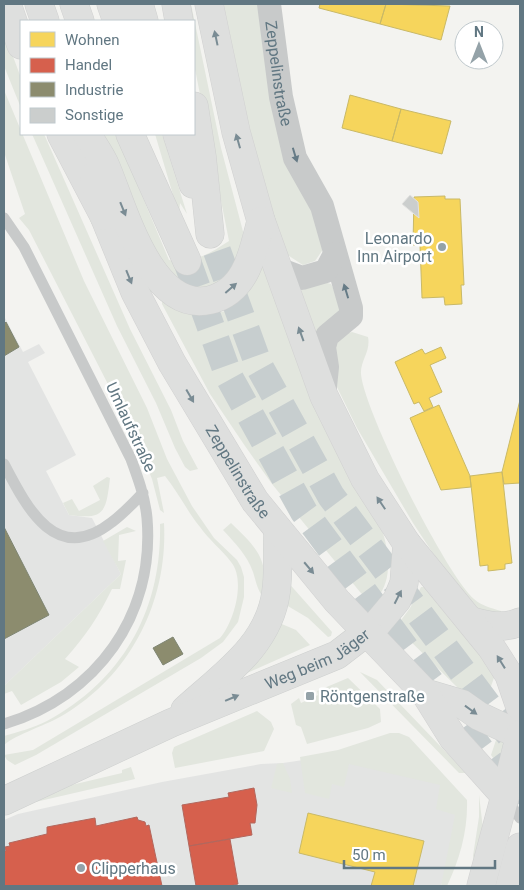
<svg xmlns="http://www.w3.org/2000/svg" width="524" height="890" font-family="Roboto,sans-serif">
<rect width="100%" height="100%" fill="#f3f3f0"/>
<path fill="#e3e4e3" d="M4,316L23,352L39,344L45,353L28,362L76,455L46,471L69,515L92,518L121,574L4,686Z
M344,754L446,779L463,815L441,886H4V820L18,814L162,782L261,764L283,763Z"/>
<path fill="#e2e6de" d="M182,4H191L221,148L245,239L235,271L211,288L192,289L159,270L101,134H116L169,260C193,264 209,254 229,241L194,64V21H185Z
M220,4H260L324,248L315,261L303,265L286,254L259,176Z
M4,32L21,78V108L4,66Z
M4,90L84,281L147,408L167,459L192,506L214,538L237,560L241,567L244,577V597L238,622L223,642L201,658L36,755L15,765L7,760L4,755L33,750L220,638C234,622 246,580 231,562C222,550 209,540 200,527C187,511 178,492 165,476L157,478L164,513L160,510L152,479L133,433L29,230L19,218L25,214L4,152Z
M32,134H44L130,329L171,410L183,441L198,469L190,471L185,467L175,448L156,403L117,326Z
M155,134H162L187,214L180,203L179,215Z
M262,262L382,530C389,551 393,580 377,598H366L360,592L272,484L245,446L210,394L162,304V301L189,309L198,319L235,308L237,295Z
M324,282L331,284L338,297L341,310L314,340L297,292Z
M352,332L368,337C371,351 360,361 361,374C364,411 446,575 474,599C482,606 491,608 501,611L503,617L478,611L454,585L413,523L357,428L335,383L333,343L342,335Z
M107,477L110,478C106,512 105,520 69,515L63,503L72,499L79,511L100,500L93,486Z
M164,523C168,601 131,674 65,714C48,725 16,734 4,745V736C18,732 33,728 47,721C123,680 162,610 160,524Z
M231,523C256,547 270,560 263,597C257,589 256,581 253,572C247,555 235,543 223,530Z
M127,527L136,531L119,535L118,561L126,560L120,589H112C99,616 85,637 65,659L79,667L61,682L21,705L12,691L4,694V686L121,574L103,541Z
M286,580L332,632L331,636L328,637L308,618L281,602Z
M421,587H428L495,675L484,706L458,688L396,627L410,608Z
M277,622L296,630L310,645L245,674Z
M360,672L377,680L466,773H459Z
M348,678L380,709L381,722L368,728L307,744L301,727L296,725L291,704L299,698L301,703L318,695L317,691Z
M257,711L271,722L274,729L264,751L175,768L172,753L174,747Z
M390,733H399L409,737L467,800C468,830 460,859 447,886H441L455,815L436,809L440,785L349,764L344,787L332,784L329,799L305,793L300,757L338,750Z
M497,737L507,742L499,766L491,755Z
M283,763L290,779L292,793L271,788L277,764Z
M131,767L135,779L31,803L63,787L122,773V770Z
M479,795L483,829L474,859L473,856L479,817Z"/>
<path fill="#f6d55c" stroke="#c9b967" d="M320,4H386L380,24L319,8Z
M386,4L450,6L441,40L380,24Z
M350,95L401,109L392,141L342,128Z
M401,109L451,121L442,154L392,141Z
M445,196V199H460L464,285H461L462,304L445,305L444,297L422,298L420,245H413L414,197Z
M441,347L446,358L430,365L442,392L429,398L433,407L424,411L419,402L414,404L395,362L422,349L425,354Z
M520,400V483L504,484L502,472Z
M439,405L470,476L471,487L441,490L410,418Z
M502,472L512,563L505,564V569L488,571V565L480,566L470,476Z
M308,813L424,841L413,886H371L375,872L299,853Z"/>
<path fill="#d6604d" stroke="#b3675d" d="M254,788L257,805L255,823H250L252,835L189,846L182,805L229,797L228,793Z
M137,817L138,820L145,822L146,826L149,825L162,886H4V851H6L5,847L10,846L9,843L47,834V827L95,818L96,826Z
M230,839L238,884L230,886H196L189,846Z"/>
<path fill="#8c8c6e" stroke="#7f8674" d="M6,322L19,347L4,356V324Z
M4,527L49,615L4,639Z
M173,637L183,654L163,665L153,648Z"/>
<path fill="#cbcecd" stroke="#e2e2e0" d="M410,195L418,202L419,218L402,204Z"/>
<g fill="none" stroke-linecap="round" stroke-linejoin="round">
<path stroke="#c7cecf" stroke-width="28" stroke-dasharray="28 14" stroke-linecap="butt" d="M217,251L259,366L331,496L510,735
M187,261L229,377L304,512L520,803"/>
<g stroke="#ced0cf" stroke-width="29">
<g id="secondary">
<path d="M471,621C488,626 503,629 520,622"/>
<path d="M425,693L462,704L479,716L520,735"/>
<path d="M185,710C222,676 269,646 276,592C279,573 277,551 278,531"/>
<path d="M505,796L520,735"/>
<path id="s2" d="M4,801L171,723L337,655L376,625L397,600L404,583L407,544"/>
</g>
</g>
<g stroke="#d1d1d1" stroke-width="29">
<g id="primary">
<path d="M7,4L21,45"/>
<path d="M209,4L236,132L261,221L324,396L365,479L407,544L491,647L509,675L520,707"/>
<path id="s3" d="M61,134L104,216L135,292L172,363L255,501L337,601L425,693L453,738L505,796L481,886"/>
<path d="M510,886L520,847"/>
</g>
</g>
<g stroke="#cfd0cf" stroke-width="29">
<path id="highway" d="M39,4L45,21
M74,4L80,21
M111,4L117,21
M139,4L144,21
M176,4L179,21
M194,106L202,157L210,234
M87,134C93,145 101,155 106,167C123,207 151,314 210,300C247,291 253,252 261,221
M130,134L187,261
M177,134L193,184
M94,176L104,216"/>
</g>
<path stroke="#c8caca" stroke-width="11" d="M4,218L24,247L131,459C138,478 145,497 147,518C155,615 97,696 4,724
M4,464C27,508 56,566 112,522C123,514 133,503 143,493
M507,800L520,818"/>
<g stroke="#c8caca" stroke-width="24">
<path id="s1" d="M269,4L281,97L295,158L322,206L351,308V316L327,336L324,347L327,367L324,396"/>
<path d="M278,269L302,278L326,271L335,254"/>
</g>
<use href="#secondary" stroke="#dedfde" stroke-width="28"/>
<use href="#primary" stroke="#dedfde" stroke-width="28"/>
<use href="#highway" stroke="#dedfde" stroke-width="28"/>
</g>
<defs><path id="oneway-solid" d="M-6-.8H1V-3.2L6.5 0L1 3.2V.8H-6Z" transform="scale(1.25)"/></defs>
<g fill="#7a8c94">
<use href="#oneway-solid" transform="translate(216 38) rotate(-102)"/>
<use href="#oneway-solid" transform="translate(238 141) rotate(-106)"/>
<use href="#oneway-solid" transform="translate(123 209) rotate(68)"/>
<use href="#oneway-solid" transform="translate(129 277) rotate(68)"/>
<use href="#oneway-solid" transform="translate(231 288) rotate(-41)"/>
<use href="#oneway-solid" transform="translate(301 334) rotate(-110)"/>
<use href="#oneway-solid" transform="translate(190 396) rotate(60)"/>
<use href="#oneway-solid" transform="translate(381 503) rotate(-124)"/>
<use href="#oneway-solid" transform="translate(309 568) rotate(50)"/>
<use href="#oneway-solid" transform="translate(398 597) rotate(-63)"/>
<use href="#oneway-solid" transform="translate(501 662) rotate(-122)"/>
<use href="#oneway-solid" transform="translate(232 698) rotate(-23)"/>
<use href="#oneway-solid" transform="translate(471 710) rotate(36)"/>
</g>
<g fill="#667b86">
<use href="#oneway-solid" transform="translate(295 155) rotate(73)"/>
<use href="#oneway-solid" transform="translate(346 291) rotate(-107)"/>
</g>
<g fill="#94a2a8" stroke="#fff" stroke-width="2">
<circle cx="442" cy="247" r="5"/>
<rect x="305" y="691" width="10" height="10" rx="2.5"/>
<circle cx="81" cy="868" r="5"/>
</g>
<g text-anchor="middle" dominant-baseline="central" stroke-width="5" stroke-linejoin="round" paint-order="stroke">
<g font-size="16" fill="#617782" stroke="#fff">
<text stroke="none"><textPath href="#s1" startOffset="70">Zeppelinstraße</textPath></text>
<text transform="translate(131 427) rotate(65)">Umlaufstraße</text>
<text stroke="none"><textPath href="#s3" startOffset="382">Zeppelinstraße</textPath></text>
<text stroke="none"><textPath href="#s2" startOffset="344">Weg beim Jäger</textPath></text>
</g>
<g font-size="16" fill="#617782" stroke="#fff" text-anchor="start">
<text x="432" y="238" text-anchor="end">Leonardo<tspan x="432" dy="18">Inn Airport</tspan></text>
<text x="320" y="696">Röntgenstraße</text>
<text x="91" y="868">Clipperhaus</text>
</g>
</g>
<rect width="524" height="890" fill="none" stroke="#617782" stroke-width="10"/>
<rect x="20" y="20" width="175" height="115" fill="#ffffff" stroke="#c0c9cd"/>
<rect x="30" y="32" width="25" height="15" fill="#f6d55c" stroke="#c0c9cd"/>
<text x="65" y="45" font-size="15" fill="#617782">Wohnen</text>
<rect x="30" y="58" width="25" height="15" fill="#d6604d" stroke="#c0c9cd"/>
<text x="65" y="70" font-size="15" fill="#617782">Handel</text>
<rect x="30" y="82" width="25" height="15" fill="#8c8c6e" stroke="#c0c9cd"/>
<text x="65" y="95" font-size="15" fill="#617782">Industrie</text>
<rect x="30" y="108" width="25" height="15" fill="#cbcecd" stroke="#c0c9cd"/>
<text x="65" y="120" font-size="15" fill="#617782">Sonstige</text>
<g transform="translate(479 45)"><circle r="24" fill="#ffffff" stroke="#c0c9cd"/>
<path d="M0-4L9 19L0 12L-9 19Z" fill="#94a2a8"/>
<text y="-8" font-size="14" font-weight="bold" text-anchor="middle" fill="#617782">N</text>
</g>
<path d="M344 860v8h151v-8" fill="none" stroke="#617782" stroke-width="2.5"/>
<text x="352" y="860" font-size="15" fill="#617782" stroke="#ffffff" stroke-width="4" paint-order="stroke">50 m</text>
</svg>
